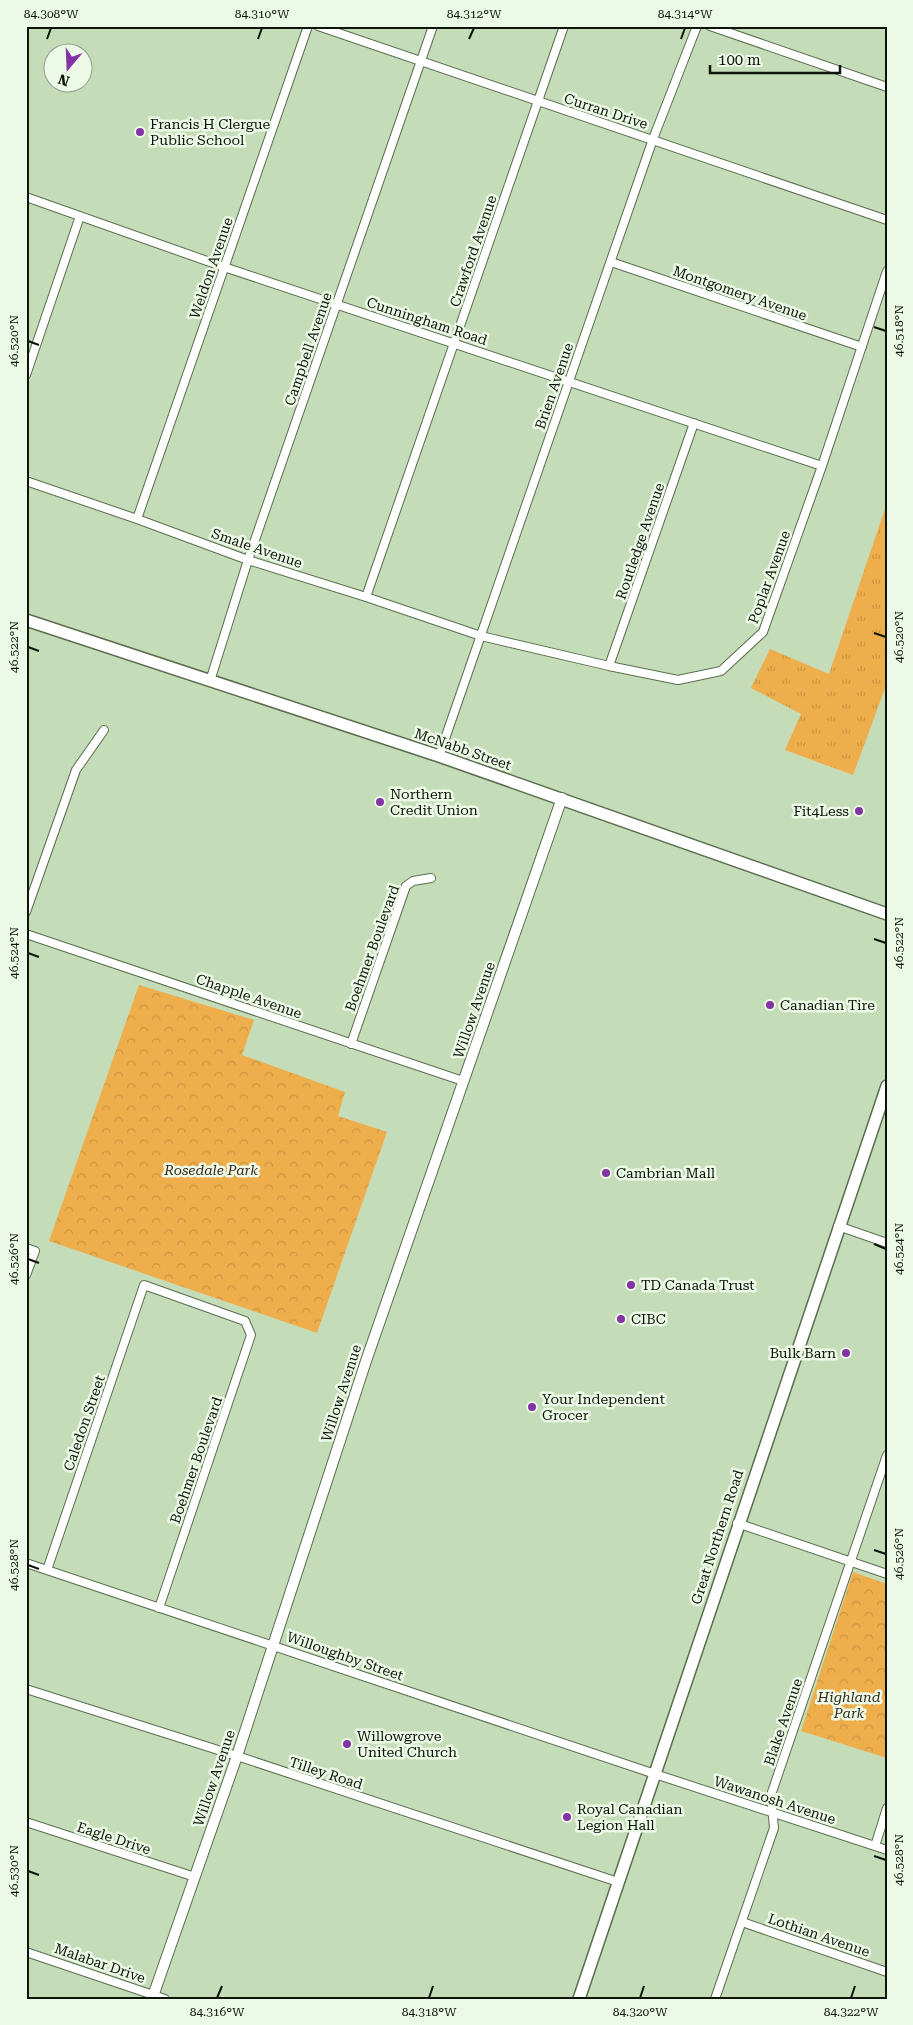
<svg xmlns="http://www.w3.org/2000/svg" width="913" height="2025" font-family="'Roboto Serif',serif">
<defs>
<pattern id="grass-tufts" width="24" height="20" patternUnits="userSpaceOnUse" patternTransform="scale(1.25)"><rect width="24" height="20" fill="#efae4c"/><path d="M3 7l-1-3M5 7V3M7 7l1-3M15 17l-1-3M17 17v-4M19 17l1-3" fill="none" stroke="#cc9541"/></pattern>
<pattern id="forest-crowns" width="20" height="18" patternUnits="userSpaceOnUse" patternTransform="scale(1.25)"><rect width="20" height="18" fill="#efae4c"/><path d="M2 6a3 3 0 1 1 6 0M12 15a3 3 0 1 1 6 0" fill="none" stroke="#cc9541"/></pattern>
</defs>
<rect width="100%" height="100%" fill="#c5dcb8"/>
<path fill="url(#grass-tufts)" d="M887,503V683L853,775L785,750L801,714L751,688L770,649L829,674Z"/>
<path fill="url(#forest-crowns)" d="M139,985L254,1020L242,1055L345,1092L338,1116L387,1132L317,1333L49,1241Z
M853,1572L887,1584V1758L801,1731Z"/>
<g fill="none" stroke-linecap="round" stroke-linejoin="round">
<g stroke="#5a6e4e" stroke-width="10">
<path id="minor" d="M318,26L887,220
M710,26L887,87
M26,197L224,267L822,466
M611,262L862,347
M26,375L80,216
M26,481L137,519L248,560L366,597L481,636L609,666L678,680L721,671L763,632L822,466L887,271
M137,519L308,26
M366,597L564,26
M609,666L694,423
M210,681L248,560L433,26
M439,756L653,139L697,26
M26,912L76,770L104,730
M26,934L463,1081
M351,1044L406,886L413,881L431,878
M838,1226L887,1243
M26,1248L35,1251L26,1275
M737,1523L887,1574
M26,1563L655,1774L887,1850
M47,1570L144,1285L245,1321L251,1335L159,1608
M26,1689L237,1756L618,1882
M26,1822L195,1877
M875,1846L887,1808
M742,1922L887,1972
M26,1952L165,1999
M715,1999L774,1828L771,1795L887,1455"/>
</g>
<g stroke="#5a6e4e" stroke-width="12">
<path id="tertiary" d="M152,1999L237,1756L366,1361L562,798"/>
</g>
<g stroke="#5a6e4e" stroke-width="14">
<path id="secondary" d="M26,620L439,756L887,914
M579,1999C682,1694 782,1389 887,1086"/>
</g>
<use href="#minor" stroke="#fff" stroke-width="8"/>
<use href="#tertiary" stroke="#fff" stroke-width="10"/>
<use href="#secondary" stroke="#fff" stroke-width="11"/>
</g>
<path fill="none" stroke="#0d1509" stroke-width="2" d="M47,39L51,28M258,39L262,28M469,39L474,28M681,39L685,28M874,327L886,331M28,341L39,345M874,633L886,637M28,647L39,651M874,939L886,943M28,953L39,957M874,1244L886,1249M28,1259L39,1263M874,1550L886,1554M28,1565L39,1569M874,1856L886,1860M28,1871L39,1875M217,1998L222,1986M429,1998L433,1986M640,1998L644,1986M851,1998L855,1986"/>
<g fill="#8333a3" stroke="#edf9e7" stroke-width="2">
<circle cx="140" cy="132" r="5"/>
<circle cx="380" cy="802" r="5"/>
<circle cx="859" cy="811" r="5"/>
<circle cx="770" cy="1005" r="5"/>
<circle cx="606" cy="1173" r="5"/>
<circle cx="631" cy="1285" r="5"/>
<circle cx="621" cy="1319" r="5"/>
<circle cx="846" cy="1353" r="5"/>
<circle cx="532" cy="1407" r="5"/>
<circle cx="347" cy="1744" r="5"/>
<circle cx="567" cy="1817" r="5"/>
</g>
<g text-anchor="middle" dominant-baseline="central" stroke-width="5" stroke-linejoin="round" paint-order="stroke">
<g font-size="14" fill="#0d1509" stroke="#edf9e7">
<text transform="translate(606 111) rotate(18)">Curran Drive</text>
<text transform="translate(473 251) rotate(-71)">Crawford Avenue</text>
<text transform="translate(211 268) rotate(-71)">Weldon Avenue</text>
<text transform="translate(740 293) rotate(19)">Montgomery Avenue</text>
<text transform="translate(427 321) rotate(18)">Cunningham Road</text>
<text transform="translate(308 349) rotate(-71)">Campbell Avenue</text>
<text transform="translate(554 386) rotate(-71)">Brien Avenue</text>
<text transform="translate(640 541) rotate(-71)">Routledge Avenue</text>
<text transform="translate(257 548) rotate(19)">Smale Avenue</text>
<text transform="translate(769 577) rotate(-70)">Poplar Avenue</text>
<text transform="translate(463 749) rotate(19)">McNabb Street</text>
<text transform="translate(372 948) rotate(-70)">Boehmer Boulevard</text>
<text transform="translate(249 996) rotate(19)">Chapple Avenue</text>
<text transform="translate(474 1010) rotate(-71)">Willow Avenue</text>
<text transform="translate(341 1393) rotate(-72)">Willow Avenue</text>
<text transform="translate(84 1423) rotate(-71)">Caledon Street</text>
<text transform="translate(196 1460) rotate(-71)">Boehmer Boulevard</text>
<text transform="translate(717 1537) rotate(-72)">Great Northern Road</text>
<text transform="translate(345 1656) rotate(19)">Willoughby Street</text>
<text transform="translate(783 1722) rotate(-71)">Blake Avenue</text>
<text transform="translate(326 1773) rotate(18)">Tilley Road</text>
<text transform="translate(214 1778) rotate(-71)">Willow Avenue</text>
<text transform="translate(775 1800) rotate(18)">Wawanosh Avenue</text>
<text transform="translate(114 1838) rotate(18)">Eagle Drive</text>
<text transform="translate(819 1935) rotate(19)">Lothian Avenue</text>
<text transform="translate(100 1963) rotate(19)">Malabar Drive</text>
</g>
<g font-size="14" fill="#0d1509" stroke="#edf9e7" text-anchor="start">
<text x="150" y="124">Francis H Clergue<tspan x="150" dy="16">Public School</tspan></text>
<text x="390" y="794">Northern<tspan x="390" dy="16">Credit Union</tspan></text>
<text x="849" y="811" text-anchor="end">Fit4Less</text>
<text x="780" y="1005">Canadian Tire</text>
<text x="616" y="1173">Cambrian Mall</text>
<text x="641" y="1285">TD Canada Trust</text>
<text x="631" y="1319">CIBC</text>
<text x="836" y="1353" text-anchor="end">Bulk Barn</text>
<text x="542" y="1399">Your Independent<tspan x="542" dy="16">Grocer</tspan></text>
<text x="357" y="1736">Willowgrove<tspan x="357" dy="16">United Church</tspan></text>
<text x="577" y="1809">Royal Canadian<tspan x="577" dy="16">Legion Hall</tspan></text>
</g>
<g font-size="14" font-style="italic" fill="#372916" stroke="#edf9e7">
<text x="211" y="1170">Rosedale Park</text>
<text x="849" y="1697">Highland<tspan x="849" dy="16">Park</tspan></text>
</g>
</g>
<rect width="913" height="2025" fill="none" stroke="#edf9e7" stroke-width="55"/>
<g transform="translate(68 68) rotate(199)"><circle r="24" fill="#edf9e7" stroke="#939e8e"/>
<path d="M0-4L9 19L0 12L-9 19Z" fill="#8333a3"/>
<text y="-8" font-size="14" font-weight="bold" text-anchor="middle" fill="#0d1509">N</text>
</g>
<path d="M710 65v8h130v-8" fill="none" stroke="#0d1509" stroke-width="2.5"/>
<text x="718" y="65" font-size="15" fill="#0d1509" stroke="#edf9e7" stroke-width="4" paint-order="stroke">100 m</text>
<rect x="28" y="28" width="858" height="1970" fill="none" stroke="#0d1509" stroke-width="2"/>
<g font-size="12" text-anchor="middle" fill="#0d1509">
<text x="51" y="18">84.308°W</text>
<text x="262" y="18">84.310°W</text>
<text x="474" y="18">84.312°W</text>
<text x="685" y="18">84.314°W</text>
<text transform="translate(899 331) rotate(-90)" y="4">46.518°N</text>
<text transform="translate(14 341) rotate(-90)" y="4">46.520°N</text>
<text transform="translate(899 637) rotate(-90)" y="4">46.520°N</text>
<text transform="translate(14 647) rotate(-90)" y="4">46.522°N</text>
<text transform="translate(899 943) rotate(-90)" y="4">46.522°N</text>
<text transform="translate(14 953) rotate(-90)" y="4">46.524°N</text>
<text transform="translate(899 1249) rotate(-90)" y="4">46.524°N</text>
<text transform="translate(14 1259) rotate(-90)" y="4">46.526°N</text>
<text transform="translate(899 1554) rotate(-90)" y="4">46.526°N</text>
<text transform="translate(14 1565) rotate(-90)" y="4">46.528°N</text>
<text transform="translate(899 1860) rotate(-90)" y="4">46.528°N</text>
<text transform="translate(14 1871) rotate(-90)" y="4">46.530°N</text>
<text x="217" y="2016">84.316°W</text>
<text x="429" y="2016">84.318°W</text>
<text x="640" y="2016">84.320°W</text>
<text x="851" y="2016">84.322°W</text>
</g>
</svg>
